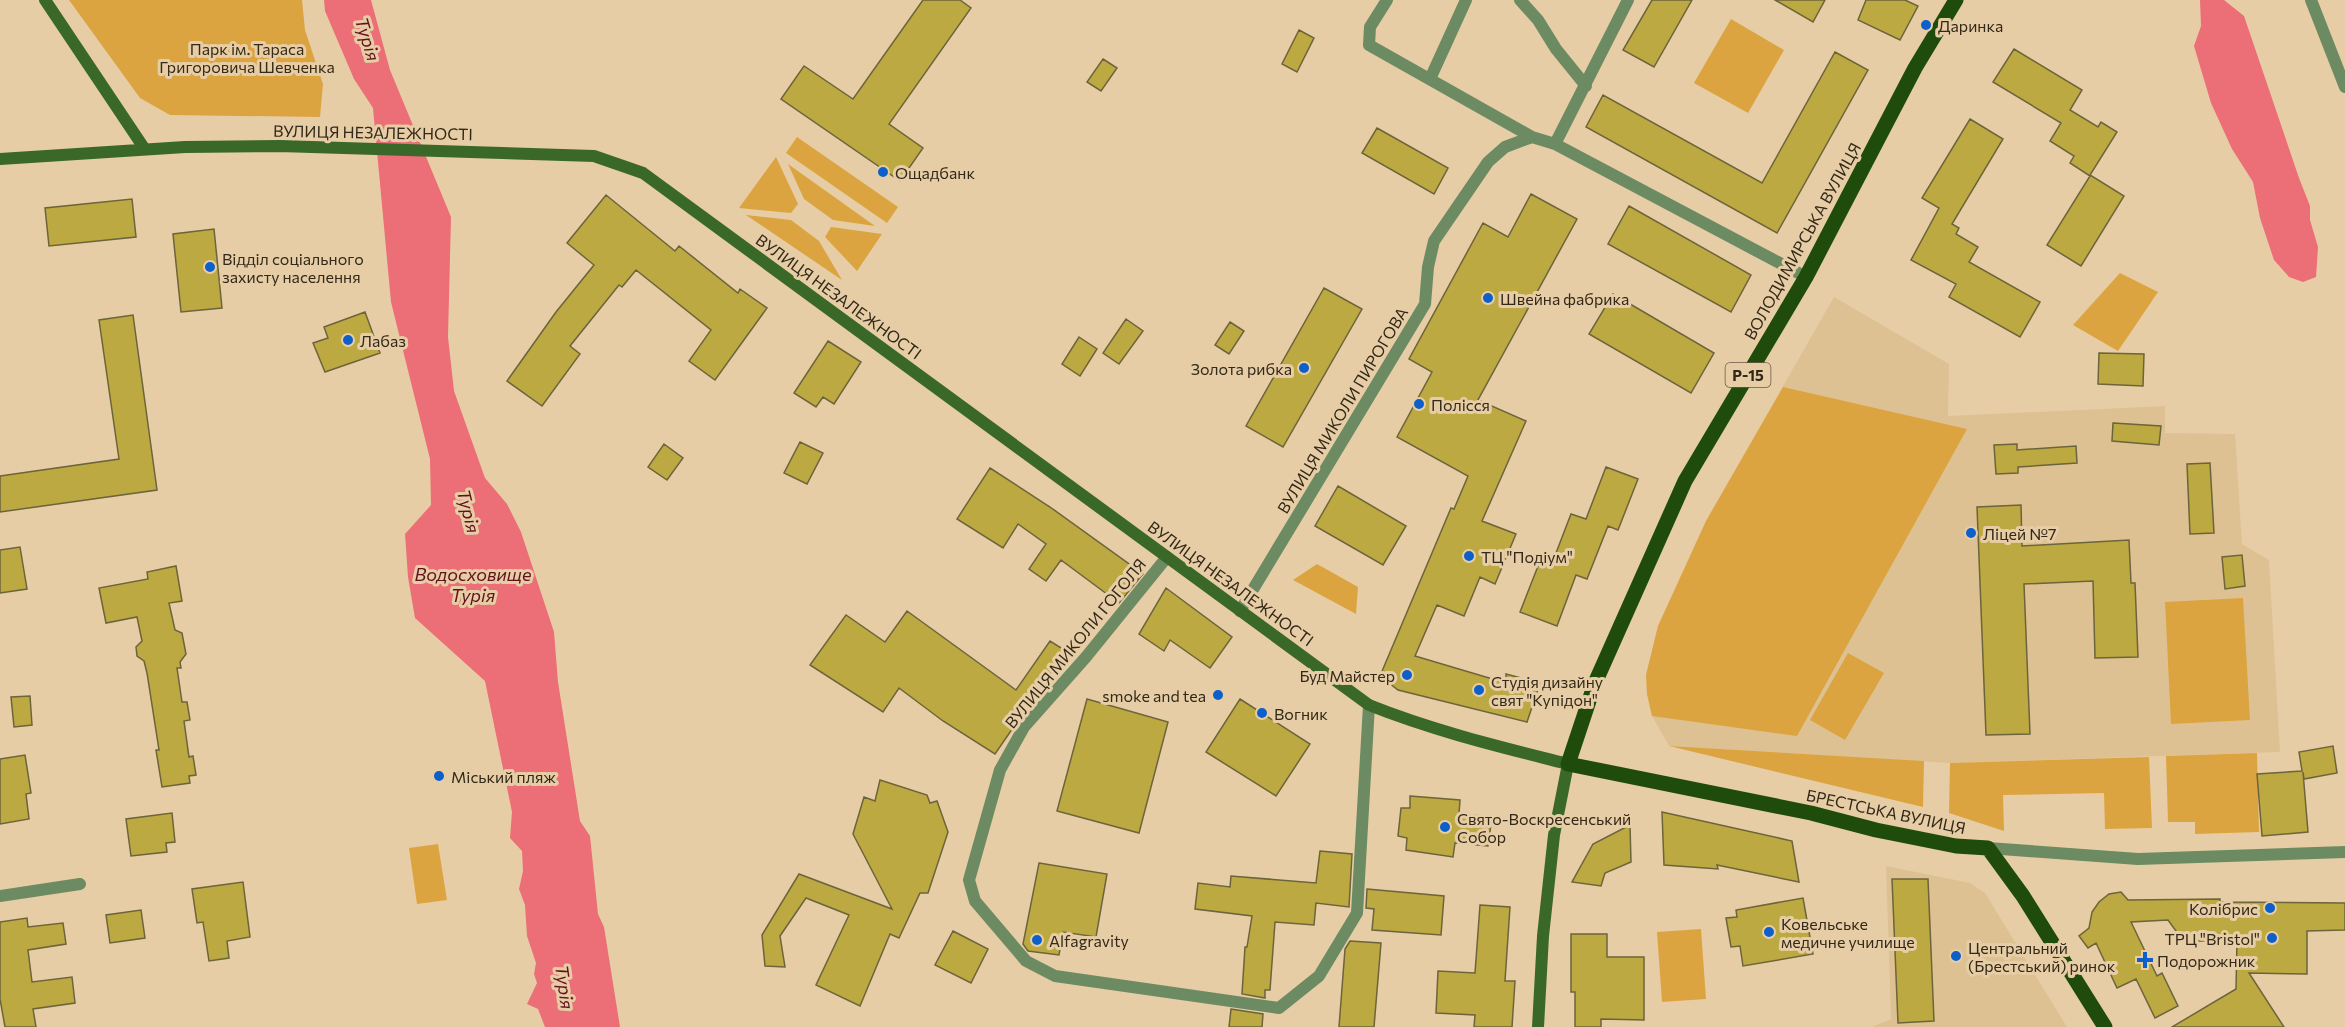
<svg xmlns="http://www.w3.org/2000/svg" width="2345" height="1027" font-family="Commissioner,sans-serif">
<rect width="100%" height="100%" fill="#e7cda6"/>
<path fill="#dec193" d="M1834,297L1949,364L1948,416L2165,406V433L2235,434L2242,544L2269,560L2280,752L1950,763L1669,746L1652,716L1647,694L1646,675L1658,626L1706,521Z
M1886,866L1970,883L1985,893L2067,1027H1872L1891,1019Z"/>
<path fill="#dca440" d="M69,0H302L305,30L323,84L320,117L170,115L140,98Z
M1731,19L1784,50L1748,113L1694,83Z
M797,137L898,207L887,223L786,153Z
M776,157L798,204L791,213L739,208Z
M788,164L875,226L833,220L804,199Z
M746,215L791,220L819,241L842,280Z
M831,227L882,234L857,271L825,237Z
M2120,273L2158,292L2118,351L2073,325Z
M1783,387L1967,429L1797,736L1652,716L1647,694L1646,675L1658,626L1706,521Z
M1317,564L1358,587L1356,614L1293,580Z
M2243,598L2250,720L2171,724L2165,602Z
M1848,653L1884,673L1845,740L1810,720Z
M1669,746L1924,761L1923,807Z
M2257,753L2259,832L2195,834V822H2168L2166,756Z
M2149,757L2152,828L2105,829L2104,793L2003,795L2004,831L1949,813L1950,763Z
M438,844L447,900L417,904L409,848Z
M1701,929L1706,999L1662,1002L1657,932Z"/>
<path fill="#ec6e76" d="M324,0H371L390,70L451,217L448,337L454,391L485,478L507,504L521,532L554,632L558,682L580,821L590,836L598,914L604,927L620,1027H545L538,1009L527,1004L537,983L534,974L536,963L527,936L525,905L519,889L523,871L522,851L510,838L512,812L485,681L415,618L408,577L405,534L431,505L430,459L391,302L373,108L354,79L325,11Z
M2200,0H2224L2244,16L2299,178L2310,206V220L2318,247L2316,277L2303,282L2289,277L2274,260L2260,218L2253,182L2232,149L2211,103L2194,46L2201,26Z"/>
<path fill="#bda941" stroke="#6c643b" stroke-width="1.5" d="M923,0H960L971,8L889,124L923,148L900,181L781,99L804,66L853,99Z
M1652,0H1692L1654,67L1623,50Z
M1775,0H1825L1813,22Z
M1866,0H1905L1918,6L1900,40L1858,20Z
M1299,30L1314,38L1297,72L1282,64Z
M2014,49L2082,90L2070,110L2098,127L2101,122L2117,132L2090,175L2124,196L2081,266L2047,245L2090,176L2070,163L2074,156L2050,141L2061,123L1993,82Z
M1835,52L1868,70L1777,233L1586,127L1603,95L1762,183Z
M1103,59L1117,68L1101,91L1087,82Z
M1970,119L2003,139L1952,224L1959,228L1956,234L1978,247L1969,262L2040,302L2020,337L1949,297L1956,284L1911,260L1939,208L1922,198Z
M1377,128L1448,168L1434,194L1362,153Z
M1531,194L1577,219L1478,400L1526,421L1482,521L1516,534L1495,584L1480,577L1464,616L1437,605L1415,656L1506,683V674L1540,683L1527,722L1398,690L1380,676L1451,508L1454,509L1468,476L1397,437L1432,372L1409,359L1483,223L1508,237Z
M606,195L675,251L679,246L738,293L740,289L767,308L715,380L689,361L711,330L636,270L622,287L619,285L570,346L580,354L542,406L507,381L556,312L594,265L567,243Z
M132,199L136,237L49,246L45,208Z
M1629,206L1751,275L1731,312L1608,244Z
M214,229L222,308L181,312L173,234Z
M1324,288L1362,309L1283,447L1246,426Z
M1613,294L1714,353L1691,393L1589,334Z
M365,312L380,353L325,372L313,343L328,338L324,327Z
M133,315L157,490L0,512V476L119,459L99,320Z
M1126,319L1143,331L1119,364L1103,353Z
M1230,322L1244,331L1229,354L1215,345Z
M1079,337L1097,349L1080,376L1062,364Z
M828,341L861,362L834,404L823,397L816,407L794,393Z
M2099,353L2144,354L2143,386L2098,384Z
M2113,423L2161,426L2159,445L2112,441Z
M800,442L823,453L807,484L784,473Z
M664,444L683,458L667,480L648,467Z
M2017,444V450L2076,446L2077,463L2018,467V473L1996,474L1994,445Z
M2210,463L2214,533L2190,534L2187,464Z
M1606,467L1638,479L1618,530L1608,526L1587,579L1576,575L1557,626L1520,612L1540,561L1551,566L1571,514L1586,519Z
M990,468L1050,507L1143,574L1119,603L1061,560L1046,581L1029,569L1046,544L1018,524L1003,548L957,519Z
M1338,486L1406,526L1383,565L1315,526Z
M2021,505L2022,546L2129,540L2131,583H2135L2138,657L2095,658L2093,581L2024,584L2030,734L1986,735L1977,507Z
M20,547L27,589L0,593V550Z
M2242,555L2245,586L2225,589L2222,557Z
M176,566L182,601L169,603L175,630L182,633L186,654L180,662L181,668H177L182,702H187L190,720L184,721L189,757L193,756L196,775L189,776L190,783L162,787L156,750H159L147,673L144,661L137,656L136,647L142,641L137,617L106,623L99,588L148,579L147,572Z
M1166,588L1232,637L1210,668L1170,640L1164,651L1139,634Z
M907,611L1016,690L1050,641L1066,651L995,754L943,721L899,688L883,712L810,665L846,615L885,642Z
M30,696L32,725L14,727L11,697Z
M1087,699L1168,722L1139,833L1057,811Z
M1240,699L1310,744L1276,796L1206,752Z
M2333,746L2337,773L2304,779L2303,772L2308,832L2262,836L2257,774L2302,771L2299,752Z
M25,755L31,793L26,794L29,819L0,824V759Z
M880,780L927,795L930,803L937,801L948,832L928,893H920L899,938L890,934L860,1006L816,985L849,915L806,898L780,936L785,967L765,966L762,935L799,874L892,909L853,834L864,797L875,801Z
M1410,796L1460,800L1459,814L1492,817L1488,846L1455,843L1453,857L1406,850L1407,838L1398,836L1401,808H1410Z
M1662,812L1792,841L1799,882L1717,865L1718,869L1664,865Z
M172,813L175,842L166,843L167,852L131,856L126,819Z
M1630,825L1631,862L1605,873L1601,886L1572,882L1593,844Z
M1320,851L1352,854L1349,907L1316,903L1314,925L1275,922L1270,990H1265V998L1242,994L1245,947H1247L1252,916L1195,909L1198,883L1230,887L1231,876L1316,883Z
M1039,863L1107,874L1096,937L1063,932L1059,955L1028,951L1023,944Z
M1892,879H1928L1934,1021L1898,1023Z
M243,882L250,937L227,941L229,958L209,961L203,922L197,923L192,889Z
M1367,889L1444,896L1441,935L1372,930L1374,909L1366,908Z
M2121,892L2128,900L2220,899V902L2345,903V930L2307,931V974L2249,973L2284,1027H2172L2236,989L2237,939L2184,942L2168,920L2131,922L2157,976L2162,973L2178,1006L2155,1018L2136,979L2117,988L2096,943L2088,948L2079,936L2089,928L2092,912L2099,902L2109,894Z
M1803,898L1813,954L1743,966L1740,946L1731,947L1726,918L1737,917L1736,910Z
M1480,905L1510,907L1505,981H1515L1512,1027H1474L1475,1015L1436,1013L1438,971L1475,973Z
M141,910L145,938L110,943L106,915Z
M27,918L28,927L63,923L66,944L28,950L32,982L72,977L75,1003L33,1009L36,1027H5L0,999V922Z
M953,931L988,949L971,983L935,965Z
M1571,934H1607V957H1644V1020L1601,1019V1027H1575V992H1571Z
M1350,941L1381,943L1374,1027H1339L1345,949Z
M1231,1009L1263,1014L1262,1027H1229Z"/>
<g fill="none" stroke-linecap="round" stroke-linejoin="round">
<path stroke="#6c8b62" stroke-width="12" d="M1387,0L1370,27L1369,45L1532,137
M1520,0L1538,20L1556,49L1586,86
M2311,0L2345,87
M1430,79L1466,0
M1555,144L1628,0
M1167,557L1086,657L1024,727L1000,770L969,880L975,901L1026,961L1055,976L1279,1008L1319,976L1357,913L1369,705
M1240,611L1425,304L1428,267L1434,241L1488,162L1505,147L1532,137L1555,144L1806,277
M1988,848L2138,859L2345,852
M0,896L80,884"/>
<path stroke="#3a6829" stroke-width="12" d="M45,0L144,148
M0,159L185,147L280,146L594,156L643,173L1369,705C1434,731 1501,747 1568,764L1554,835L1543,936L1538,1027"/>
<path stroke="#1f4c0a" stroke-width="15" d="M1956,0L1915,68L1806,277L1685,481L1595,683L1568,764L1811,813L1876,830L1956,846L1988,848L2023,896L2105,1027"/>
</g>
<g fill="#0d5fc9" stroke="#e7cda6" stroke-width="2">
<circle cx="1926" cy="25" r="6"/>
<circle cx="883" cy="172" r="6"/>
<circle cx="210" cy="267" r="6"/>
<circle cx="1488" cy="298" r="6"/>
<circle cx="348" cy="340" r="6"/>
<circle cx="1304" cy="368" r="6"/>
<circle cx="1419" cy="404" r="6"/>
<circle cx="1971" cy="533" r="6"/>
<circle cx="1469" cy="556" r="6"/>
<circle cx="1407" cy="675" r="6"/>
<circle cx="1479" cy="690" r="6"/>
<circle cx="1218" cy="695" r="6"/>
<circle cx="1262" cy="713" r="6"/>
<circle cx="439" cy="776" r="6"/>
<circle cx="1445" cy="827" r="6"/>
<circle cx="2270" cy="908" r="6"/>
<circle cx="1769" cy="932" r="6"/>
<circle cx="2272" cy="938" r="6"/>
<circle cx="1037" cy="940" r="6"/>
<circle cx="1956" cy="956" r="6"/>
<path d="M2142 951h6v6h6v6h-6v6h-6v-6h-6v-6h6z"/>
</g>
<g text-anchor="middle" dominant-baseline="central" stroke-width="6" stroke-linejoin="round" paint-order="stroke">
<rect fill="#e7cda6" stroke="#685a43" stroke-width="1.5" x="1725.5" y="363" width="45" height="24" rx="4.5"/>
<g font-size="15" font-weight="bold" fill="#322919">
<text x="1748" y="375">Р-15</text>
</g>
<g font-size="16" fill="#322919" stroke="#e7cda6" text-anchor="start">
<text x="1938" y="25">Даринка</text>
<text x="895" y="172">Ощадбанк</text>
<text x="222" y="258">Відділ соціального<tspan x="222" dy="18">захисту населення</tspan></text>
<text x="1500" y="298">Швейна фабрика</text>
<text x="360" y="340">Лабаз</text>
<text x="1292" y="368" text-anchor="end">Золота рибка</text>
<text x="1431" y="404">Полісся</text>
<text x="1983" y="533">Ліцей №7</text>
<text x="1481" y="556">ТЦ "Подіум"</text>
<text x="1395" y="675" text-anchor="end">Буд Майстер</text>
<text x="1491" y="681">Студія дизайну<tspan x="1491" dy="18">свят "Купідон"</tspan></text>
<text x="1206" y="695" text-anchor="end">smoke and tea</text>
<text x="1274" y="713">Вогник</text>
<text x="451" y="776">Міський пляж</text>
<text x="1457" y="818">Свято-Воскресенський<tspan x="1457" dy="18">Собор</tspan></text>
<text x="2258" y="908" text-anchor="end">Колібрис</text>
<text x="1781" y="923">Ковельське<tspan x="1781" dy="18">медичне училище</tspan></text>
<text x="2260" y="938" text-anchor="end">ТРЦ "Bristol"</text>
<text x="1049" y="940">Alfagravity</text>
<text x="1968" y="947">Центральний<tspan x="1968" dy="18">(Брестський) ринок</tspan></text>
<text x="2157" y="960">Подорожник</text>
</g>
<g font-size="16" fill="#372a16" stroke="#e7cda6">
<text x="247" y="48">Парк ім. Тараса<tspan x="247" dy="18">Григоровича Шевченка</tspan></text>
</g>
<g font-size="16" fill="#322919" stroke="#e7cda6">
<text transform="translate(373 132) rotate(1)">ВУЛИЦЯ НЕЗАЛЕЖНОСТІ</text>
<text transform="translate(1802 241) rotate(-61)">ВОЛОДИМИРСЬКА ВУЛИЦЯ</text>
<text transform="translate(839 296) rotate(36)">ВУЛИЦЯ НЕЗАЛЕЖНОСТІ</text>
<text transform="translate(1342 410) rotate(-59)">ВУЛИЦЯ МИКОЛИ ПИРОГОВА</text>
<text transform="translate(1231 583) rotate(36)">ВУЛИЦЯ НЕЗАЛЕЖНОСТІ</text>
<text transform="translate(1075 643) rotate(-51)">ВУЛИЦЯ МИКОЛИ ГОГОЛЯ</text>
<text transform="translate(1886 811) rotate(12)">БРЕСТСЬКА ВУЛИЦЯ</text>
</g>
<g font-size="18" font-style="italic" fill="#62121e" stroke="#e7cda6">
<text transform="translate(368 39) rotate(73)">Турія</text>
<text transform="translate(469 511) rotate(76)">Турія</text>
<text x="473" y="574">Водосховище<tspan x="473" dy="21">Турія</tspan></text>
<text transform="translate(565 987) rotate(82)">Турія</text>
</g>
</g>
</svg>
